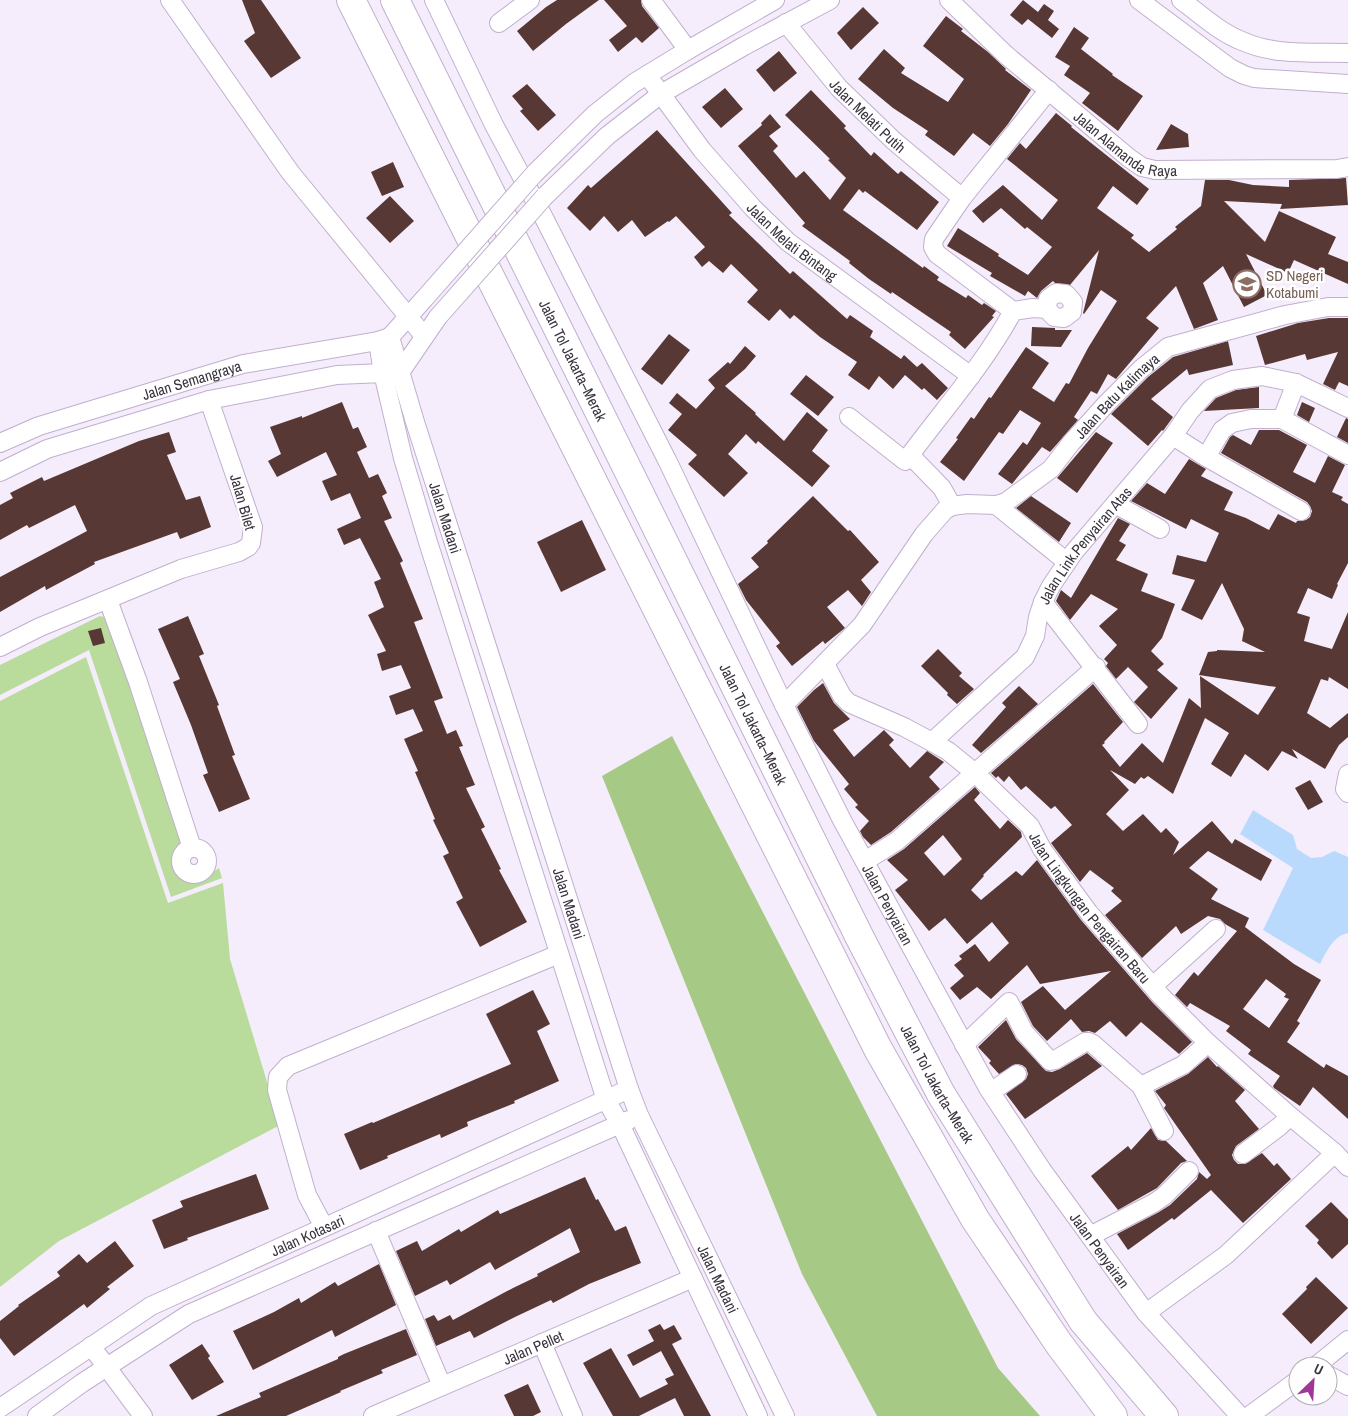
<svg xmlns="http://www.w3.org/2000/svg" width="1348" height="1416" font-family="'Archivo Narrow',sans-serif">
<rect width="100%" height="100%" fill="#f5edfb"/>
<path fill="#b9db9c" d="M100,616L110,619L188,851L184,856L189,873L205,878L219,868L222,878L171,897L89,650L0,695V665Z
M86,657L168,903L223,883L230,959L280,1125L59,1241L0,1287V701Z"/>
<path fill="#a6ca86" d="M672,736L998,1368L1040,1416H877L802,1274L602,776Z"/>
<path fill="#badafd" d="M1253,810L1293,835L1297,849L1311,858L1322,857L1334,851L1348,857V933C1333,936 1327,951 1320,964L1263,930L1293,868L1240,834Z"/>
<path fill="#583834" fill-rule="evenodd" d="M242,0H261L301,58L271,78L244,41L255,33Z
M557,0H599L566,24L533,51L517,31L546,7Z
M604,0H641L642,6L659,28L642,43L636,37L618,52L609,40L627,26Z
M1023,0L1038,12L1044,4L1054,11L1048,20L1059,29L1052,38L1028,19L1022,25L1010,15Z
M863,7L879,23L851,50L837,33Z
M946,16L963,29L961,31L988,52L1006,69L1005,70L1031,90L1008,124L990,146L973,133L954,156L925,135L928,131L893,108L858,79L884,49L905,68L901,73L948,102L964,79L923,46Z
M1074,27L1089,38L1081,49L1113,74L1112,75L1143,96L1118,131L1082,103L1090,93L1064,75L1070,66L1055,57Z
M779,51L797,73L774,92L756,70Z
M527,84L556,115L538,131L520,111L523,109L512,96Z
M725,88L743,109L721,128L702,107Z
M811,90L846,126L844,128L871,156L874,152L898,174L901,171L939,202L917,230L865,191L863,193L859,189L843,210L923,268L924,266L939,277L937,280L966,298L968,295L982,305L984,303L996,311L992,316L994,317L965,349L949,335L951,332L892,292L891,294L869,279L849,263L850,261L802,226L805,223L738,146L762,125L761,123L770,114L781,127L769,136L778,146L773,151L796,178L804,171L830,200L846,178L828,160L830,159L785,115Z
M1056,113L1072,126L1071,127L1149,189L1137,205L1113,186L1097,208L1134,235L1131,238L1149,252L1177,229L1175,227L1201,206L1205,180H1229L1253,185L1289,187V180L1346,178L1348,205L1280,209L1282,204L1224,201L1265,242L1279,211L1336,237L1328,254L1348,262V284L1294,260L1288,273L1246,254L1267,295L1244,307L1223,266L1203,283L1218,320L1194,329L1176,286L1146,318L1159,328L1116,379L1108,374L1097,394L1091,391L1074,417L1078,420L1050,452L1042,447L1012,484L998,474L1023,442L1027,445L1041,423L1020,410L1003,434L999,432L964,481L940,462L958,439L956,438L971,417L974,419L989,397L991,398L1026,347L1049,363L1032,388L1054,402L1066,383L1069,384L1088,348L1117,301L1101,290L1084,314L1083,313L1099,250L1070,285L1055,283L1053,281L1041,291L1037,298L1028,291L1025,296L990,276L992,273L947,246L958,228L999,254L998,256L1028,275L1052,247L1027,227L1025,229L1001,208L983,223L972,211L1003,185L1042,220L1058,200L1007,159L1020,143L1026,149Z
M1171,124L1188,134L1189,147L1156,150Z
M657,130L732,213L729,215L790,274L793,271L847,319L850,315L873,331L870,337L901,359L904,355L917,367L922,363L948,388L937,400L924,388L922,390L905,375L893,389L879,376L869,390L848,375L857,362L820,337L794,315L790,319L780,309L769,321L747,302L758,290L731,264L723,273L709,261L702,267L694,257L705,247L676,216L669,222L668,221L645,237L632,220L618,232L604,216L590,231L567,208L588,185L591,188Z
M393,162L404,187L382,196L371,172Z
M390,196L414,221L390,243L366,218Z
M1329,318H1348V386L1339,382L1335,390L1323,384L1338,352L1307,360L1305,354L1265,365L1256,336L1298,323Z
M1032,327L1055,328V330H1072L1061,347L1031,346Z
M669,334L690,350L662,385L641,369Z
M1228,341L1233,365L1189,375L1187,369L1151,399L1173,417L1163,431L1162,430L1148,446L1111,414L1148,377L1173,357Z
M745,346L756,356L745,369L725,386L756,413L755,414L784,441L807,412L828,430L812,451L830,466L812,487L758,441L756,444L746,434L728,454L748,473L724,497L688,464L697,455L668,430L682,414L669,403L677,393L696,409L715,388L708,380L728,362L730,364Z
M806,375L834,397L818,416L790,394Z
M1259,387V408L1204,411L1216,398L1236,390Z
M342,402L353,429L358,427L367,447L357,452L369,478L378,474L387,493L382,496L392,518L384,521L403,561L400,563L423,619L414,622L443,698L434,701L447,734L456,730L463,746L459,747L475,785L466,788L485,827L481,829L501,869L499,870L527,922L480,947L456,902L463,898L443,856L449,853L433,820L435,819L415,772L418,771L404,739L423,731L413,709L396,715L389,696L411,688L401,665L382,671L377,654L386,651L368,615L384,607L374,582L381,579L360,538L344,545L337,529L361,518L350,493L331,501L322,481L337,475L326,452L277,477L268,461L281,454L270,427L302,416V418Z
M1302,402L1315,408L1309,422L1297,415Z
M1346,418L1348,419V443L1337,437Z
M1259,430H1279L1307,445L1293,472L1315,483L1328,456L1345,465L1332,492L1343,497L1341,500L1348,504V563L1337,584L1338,585L1332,599L1308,588L1297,613L1310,617L1304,641L1332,649L1348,612V689L1329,677L1328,681L1321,679L1307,713L1330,728L1348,713V737L1339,745L1325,769L1292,749L1298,759L1282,751L1268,771L1245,754L1231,777L1211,764L1229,733L1205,718L1173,794L1148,776L1144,779L1141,777L1135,784L1110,770L1129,790L1106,814L1123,831L1143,814L1161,833L1166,828L1179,842L1173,855L1212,821L1232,844L1235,839L1272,860L1261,881L1208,851L1189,868L1218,889L1211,899L1249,918L1245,927L1294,964L1321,980L1297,1021L1300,1023L1287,1042L1324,1068L1326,1064L1348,1076V1119L1313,1087L1300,1106L1274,1088L1273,1086L1280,1076L1248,1054L1251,1050L1226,1031L1230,1026L1190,1003L1187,1007L1175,995L1194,972L1198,976L1237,931L1225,924L1220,919L1208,916L1181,934L1176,926L1142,958L1105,915L1122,901L1111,891L1114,888L1090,870L1080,882L1051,843L1072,825L1055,806L1051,809L1026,786L1021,790L1009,776L1004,782L998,776L996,778L991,773L1093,684L1123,722L1104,742L1105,743L1102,745L1120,767L1142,743L1163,763L1189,698L1201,708L1200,676L1258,715L1276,687L1199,675L1208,652L1217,651V650L1265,652L1242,641L1244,629L1222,583L1202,620L1181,610L1195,580L1172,574L1177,555L1206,562L1219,533L1191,519L1186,529L1131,501L1147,483L1165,494L1189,459L1206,469L1201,476L1233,492L1224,510L1246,518L1269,530L1278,514L1296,523L1297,521L1306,520L1310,517L1312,511L1310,506L1307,502L1221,453L1230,437L1233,435L1251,445ZM1266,979L1286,994L1284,997L1289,999L1269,1028L1243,1009Z
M169,432L176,452L167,455L186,500L200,496L211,527L180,539L177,532L94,562L95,564L46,590L45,586L0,612V577L87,531L75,505L29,528L27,525L0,540V505L13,498L10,493L42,477L44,481L139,441Z
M1096,432L1113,443L1077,493L1057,478Z
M813,496L848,531L850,530L879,562L861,580L871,592L862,606L848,590L827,607L845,628L825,644L823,641L792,666L776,646L780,643L746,600L738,584L759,567L751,558L768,543L767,541Z
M1031,496L1071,523L1059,542L1016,508Z
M1118,518L1130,524L1119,541L1126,545L1116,560L1148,574L1141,591L1175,604L1162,638L1151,651L1164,664L1157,670L1178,688L1151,719L1134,702L1148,687L1128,667L1116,679L1106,666L1108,663L1104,659L1117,645L1099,626L1118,609L1091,594L1070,620L1056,601L1061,590L1071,598Z
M582,520L606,570L561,592L537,542Z
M188,616L204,654L199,656L219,705L217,706L235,755L232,756L250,799L219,812L203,775L208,773L191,725L173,682L180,679L158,629Z
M101,628L105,643L93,646L88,631Z
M938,649L962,673L959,676L974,689L957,704L947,695L948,693L921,666Z
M823,683L834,703L850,719L833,730L854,757L884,730L894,740L889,745L910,768L927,751L944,762L929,777L940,789L891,832L871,845L863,837L860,831L869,821L855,807L858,805L844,789L849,784L814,741L797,707L814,690Z
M1019,686L1038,704L981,753L972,745L1006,707L1002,703Z
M1310,780L1323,802L1308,810L1295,788Z
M975,787L980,793L974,800L1000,829L1008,820L1021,832L1022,837L983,875L984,876L971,890L981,900L1016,871L1022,876L1037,860L1081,920L1153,1003L1192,1042L1179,1054L1141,1022L1126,1037L1110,1021L1095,1033L1089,1031L1082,1032L1071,1019L1047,1041L1033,1026L1021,1002L1043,986L1065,1010L1111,971L1040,984L1027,965L991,999L977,987L960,1000L950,988L964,976L954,965L962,959L959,956L975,944L989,962L1009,943L992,922L967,944L945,918L929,931L895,890L908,880L887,860L904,849ZM943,835L962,859L944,876L924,853Z
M533,990L550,1024L537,1031L559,1081L514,1101L515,1103L467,1122L468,1126L441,1138L440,1134L387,1156L388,1158L360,1170L344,1134L372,1122L373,1123L511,1064L486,1014Z
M1006,1020L1016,1039L1046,1071L1052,1072L1060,1069L1087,1053L1102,1066L1025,1119L1006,1094L1026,1079L1028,1074L1026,1068L1022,1065L1016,1064L999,1074L989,1063L991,1061L978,1047Z
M1208,1057L1217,1067L1218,1066L1245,1090L1235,1101L1259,1129L1236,1146L1232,1155L1234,1160L1238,1164H1245L1262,1153L1274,1166L1277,1163L1291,1179L1243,1223L1211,1190L1174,1220L1172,1218L1128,1250L1117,1234L1159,1212L1170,1205L1197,1179L1199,1172L1207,1179L1211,1175L1164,1108L1166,1105L1155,1091L1188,1074Z
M1151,1128L1158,1140L1166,1141L1187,1161L1181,1163L1157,1188L1118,1210L1091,1176L1128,1146L1131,1150Z
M256,1174L269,1209L187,1238L188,1240L164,1249L152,1220L183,1207L180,1201Z
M585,1177L596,1200L598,1199L615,1231L626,1226L641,1263L589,1284L553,1303L551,1300L515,1317L474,1338L470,1331L436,1346L425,1319L434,1315L438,1321L450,1315L453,1320L513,1288L538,1276L537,1274L580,1252L570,1228L495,1270L490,1262L450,1285L447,1280L415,1296L396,1251L417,1241L422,1251L459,1229L461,1232L498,1210L500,1214Z
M1331,1202L1348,1219V1244L1332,1259L1317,1243L1319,1240L1305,1226Z
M115,1241L134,1266L107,1287L110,1289L87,1308L84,1304L14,1356L0,1338V1321L19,1306L18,1305L60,1276L57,1272L79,1254L87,1263Z
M379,1264L396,1305L335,1337L332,1330L253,1370L233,1331L274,1312L299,1298L301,1303L335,1282L338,1286Z
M1316,1277L1348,1308L1311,1344L1282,1314L1307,1289L1306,1287Z
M660,1324L664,1330L674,1325L682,1339L672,1344L711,1416H684L675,1398L639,1416H613L583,1363L611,1348L640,1398L668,1384L665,1379L674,1375L661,1351L633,1366L627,1355L654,1341L648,1330Z
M406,1329L417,1355L381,1370L383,1373L340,1391L341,1392L286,1416H216L261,1397L259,1393L338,1359V1357L344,1354Z
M202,1344L210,1356L208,1358L224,1382L192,1400L169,1365Z
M528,1384L541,1412L533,1416H514L504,1395Z"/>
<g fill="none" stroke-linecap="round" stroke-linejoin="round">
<g stroke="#c1afce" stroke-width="20">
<g id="street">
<path d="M170,0L290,172L424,336"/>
<path d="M434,0L494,125L543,216L668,462L784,705"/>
<path d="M651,0L688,50"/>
<path id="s1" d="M949,0L1006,55L1129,158L1142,167L1155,170L1337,169L1348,167"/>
<path d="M1139,0L1230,68L1244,75L1254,78L1348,84"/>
<path d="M1181,0C1200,14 1219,32 1242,41C1275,56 1313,52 1348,53"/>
<path d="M499,23L530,0"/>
<path id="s2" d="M786,23L839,88L894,141L962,198"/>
<path id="s3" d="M647,75L702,150L753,208L788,242L971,376"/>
<path d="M535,173L595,114L634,83L688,50L775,0"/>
<path d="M545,196L607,136L661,94L744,46L830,0"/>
<path d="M1013,311L937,254L933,247L934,239L962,198L1049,90"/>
<path id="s4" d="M390,337L415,422L629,1089L639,1115L785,1416"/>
<path d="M390,337L424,299"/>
<path d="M378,341L383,373L393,372"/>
<path d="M401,371L438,317"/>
<path d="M849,417L905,461L910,455"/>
<path d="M1282,419L1296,383"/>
<path d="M1173,436L1206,457L1301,511"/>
<path id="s5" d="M0,443L39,426L243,364L378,341L390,337"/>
<path d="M1206,457L1222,430L1232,423L1251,419H1282L1348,455"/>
<path d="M0,472L47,449L209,400L337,375L383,373L403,458L428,542L606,1100L620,1124L758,1416"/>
<path d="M1115,504L1160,529"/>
<path id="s6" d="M996,505L1006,502L1051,469L1071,443L1107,403L1141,369L1168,347L1285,315L1328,307H1348"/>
<path d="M952,506L942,488L910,455C945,408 985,363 1013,311L1033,308L1047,309L1054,317L1064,318L1072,312L1073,302L1066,294L1056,293L1048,299L1047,309"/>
<path id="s7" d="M1067,562L996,505L967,504L952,506L945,510L924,534L862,625L784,705L842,820L988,1088L1042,1170L1146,1313L1240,1416"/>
<path d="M108,600L138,682L192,848"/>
<path d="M1043,602L1138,724"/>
<path d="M0,647L40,627L181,569L239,552L248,547L251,543L253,527L209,400"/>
<path id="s8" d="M825,664L842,696L849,703L904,727L932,742L948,751L975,773L1030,826L1042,849L1089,913L1161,996L1208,1043L1290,1116L1335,1153L1348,1167"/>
<path id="s9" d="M932,742L1025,657L1035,636L1038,617L1043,602L1051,586L1074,552L1173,436L1190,411L1210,389L1233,380L1262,376L1296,383L1348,408"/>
<path d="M1348,774L1345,789L1348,793"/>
<circle cx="194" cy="861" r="13"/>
<path d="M865,861L897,841L1096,667"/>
<path d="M1153,986L1216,929"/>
<path d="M964,1045L1009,1002L1024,1032L1050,1061L1055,1060L1085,1042H1089L1093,1044L1141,1086L1164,1131"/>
<path d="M1141,1086L1183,1065L1208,1043"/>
<path d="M991,1092L1017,1074"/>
<path d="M1243,1154L1280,1126L1290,1116"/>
<path d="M324,1227L307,1195L277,1090L278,1077L288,1066L559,954"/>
<path d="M376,1231L442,1386"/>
<path d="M1090,1236L1154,1203L1164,1196L1189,1171"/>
<path d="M1146,1313L1226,1255L1335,1153"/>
<path d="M542,1343L573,1416"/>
<path d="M91,1346L143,1416"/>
<path d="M1316,1366L1348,1340"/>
<path d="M1328,1375L1348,1386"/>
<path id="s10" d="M0,1408L151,1306L629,1089"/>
<path d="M37,1416L82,1383L189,1314L629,1120"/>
<path id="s11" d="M373,1416L693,1278"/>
<path d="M1249,1416L1298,1380"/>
</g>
</g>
<g stroke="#c1afce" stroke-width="30">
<g id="highway">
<path d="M351,0L878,1049L975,1219L1059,1344L1113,1416"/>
<path id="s12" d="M395,0L860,938L941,1094L1083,1321L1164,1416"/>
</g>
</g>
<use href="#street" stroke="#fff" stroke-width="18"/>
<use href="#highway" stroke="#fff" stroke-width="28"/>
<g stroke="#c1afce" stroke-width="20" stroke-linecap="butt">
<path id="street-bridge" d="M424,299L535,173
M438,317L545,196"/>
</g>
<use href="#street-bridge" stroke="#fff" stroke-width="18"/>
</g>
<defs>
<g id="school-ring" transform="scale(1.4375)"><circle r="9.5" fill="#fefefe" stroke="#8d6e63" stroke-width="1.5"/><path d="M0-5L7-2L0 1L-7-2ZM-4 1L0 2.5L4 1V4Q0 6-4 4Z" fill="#8d6e63"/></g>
</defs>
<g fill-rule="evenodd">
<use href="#school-ring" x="1247" y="284"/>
</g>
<g text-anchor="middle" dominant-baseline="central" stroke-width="5" stroke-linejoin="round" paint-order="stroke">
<g font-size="15" fill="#3a333f" stroke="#fefefe">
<text stroke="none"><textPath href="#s2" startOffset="124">Jalan Melati Putih</textPath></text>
<text stroke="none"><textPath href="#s1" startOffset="231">Jalan Alamanda Raya</textPath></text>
<text stroke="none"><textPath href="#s3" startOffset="222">Jalan Melati Bintang</textPath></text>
<text stroke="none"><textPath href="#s12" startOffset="402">Jalan Tol Jakarta–Merak</textPath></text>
<text stroke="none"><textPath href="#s5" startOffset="202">Jalan Semangraya</textPath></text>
<text stroke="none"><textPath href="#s6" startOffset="165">Jalan Batu Kalimaya</textPath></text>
<text transform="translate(243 502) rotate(74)">Jalan Bilet</text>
<text stroke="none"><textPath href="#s4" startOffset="189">Jalan Madani</textPath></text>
<text stroke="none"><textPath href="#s9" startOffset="255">Jalan Link.Penyairan Atas</textPath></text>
<text stroke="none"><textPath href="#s12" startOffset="808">Jalan Tol Jakarta–Merak</textPath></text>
<text stroke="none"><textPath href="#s4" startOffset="594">Jalan Madani</textPath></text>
<text stroke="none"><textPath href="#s7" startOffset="622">Jalan Penyairan</textPath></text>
<text stroke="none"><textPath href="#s8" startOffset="369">Jalan Lingkungan Pengairan Baru</textPath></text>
<text stroke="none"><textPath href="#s12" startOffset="1212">Jalan Tol Jakarta–Merak</textPath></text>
<text stroke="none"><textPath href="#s10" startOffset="354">Jalan Kotasari</textPath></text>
<text stroke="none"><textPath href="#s7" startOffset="1028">Jalan Penyairan</textPath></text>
<text stroke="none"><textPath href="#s4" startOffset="999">Jalan Madani</textPath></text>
<text stroke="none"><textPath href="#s11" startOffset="174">Jalan Pellet</textPath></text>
</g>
<g font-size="15" fill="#785e54" stroke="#fefefe" text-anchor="start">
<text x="1266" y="275">SD Negeri<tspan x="1266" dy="17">Kotabumi</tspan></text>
</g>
</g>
<g transform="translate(1313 1381) rotate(25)"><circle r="24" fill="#fefefe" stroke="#b0adb2"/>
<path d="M0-4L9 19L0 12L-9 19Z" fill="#a03698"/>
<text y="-8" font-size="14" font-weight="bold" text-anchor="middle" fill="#3a333f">U</text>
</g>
</svg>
